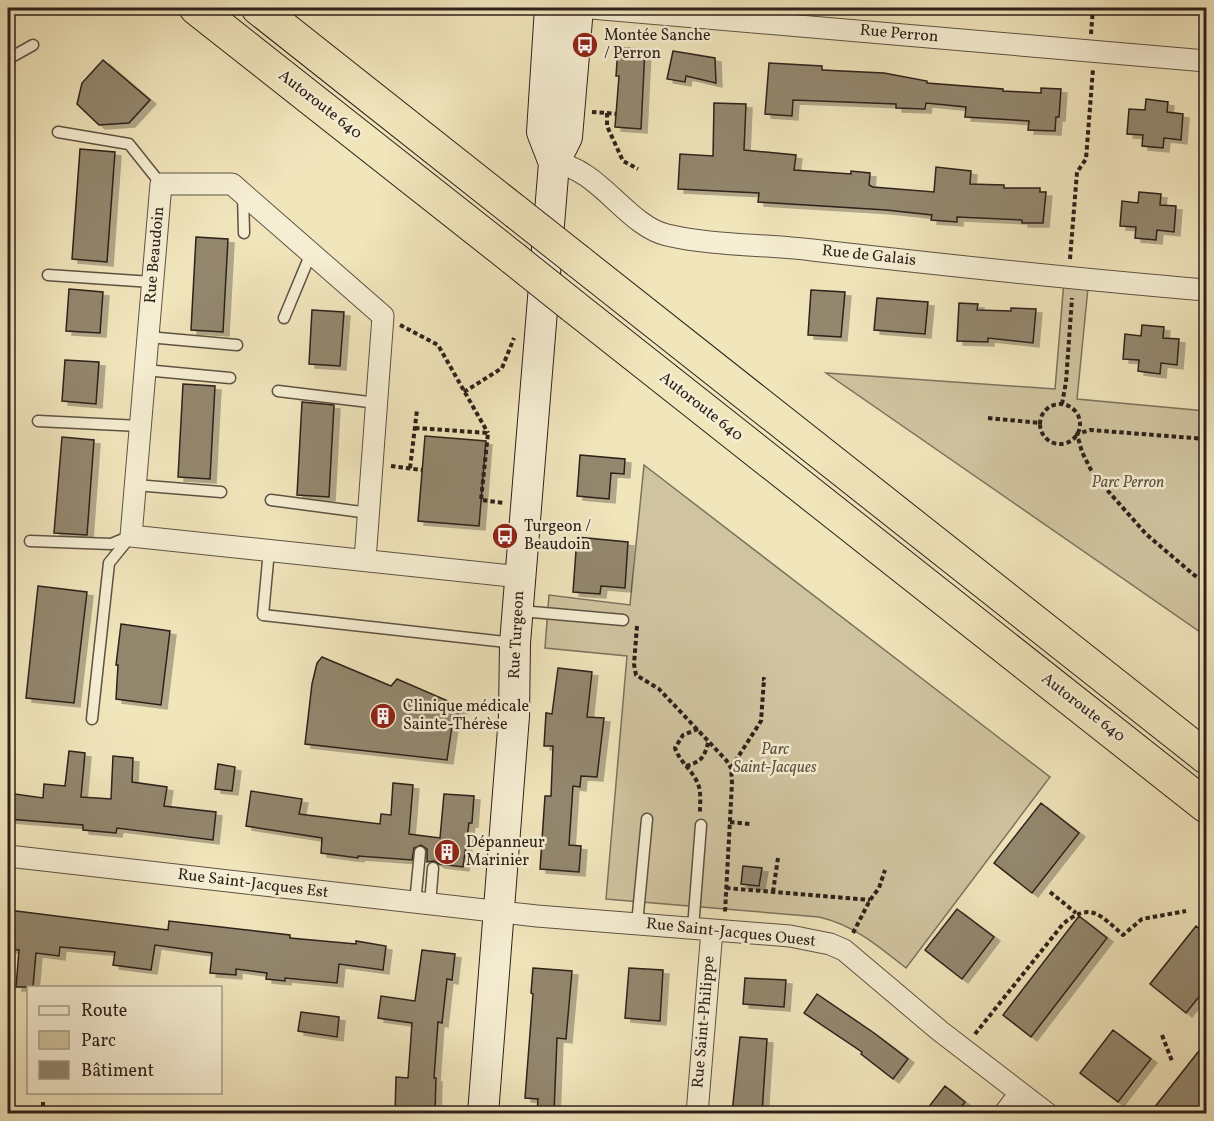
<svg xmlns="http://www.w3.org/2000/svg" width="1214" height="1121" font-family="Vollkorn,serif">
<defs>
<filter id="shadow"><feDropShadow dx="6" dy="4" stdDeviation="0" flood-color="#0004"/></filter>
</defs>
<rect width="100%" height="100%" fill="#f1e5bc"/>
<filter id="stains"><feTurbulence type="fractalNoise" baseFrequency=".00333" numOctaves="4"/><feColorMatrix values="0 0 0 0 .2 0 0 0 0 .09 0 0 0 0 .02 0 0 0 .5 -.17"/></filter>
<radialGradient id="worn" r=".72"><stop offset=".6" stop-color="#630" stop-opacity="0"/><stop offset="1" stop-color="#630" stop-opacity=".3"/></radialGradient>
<path fill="#d0c4a0" stroke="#7e725d" stroke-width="1.5" d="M1064,281L1088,288L1077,399L1206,411V636L826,373L1055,389Z
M644,465L1050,777L906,968C878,946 854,925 819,917L606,899L627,656L545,648L549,595L630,605Z"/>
<path fill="#93876e" stroke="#2d211a" stroke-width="1.5" filter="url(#shadow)" d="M618,48L645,49L641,129L615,127L619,76H616Z
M673,51L715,58L716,83L686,76L685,82L667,79Z
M103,60L150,100L129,123L99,125L77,104L82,83Z
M769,63L822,66V70L884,73L927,81V83L1003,89V91L1041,93V88L1061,89L1059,117H1056L1055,131L1028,130L1029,121L965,117L966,107L926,103L925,109L896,108V104L793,100L792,116L765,114Z
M1146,99L1168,102L1167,112L1183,114L1181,140L1164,138L1163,148L1142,146L1143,135L1127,134L1129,109L1145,110Z
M714,103L746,104L744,150L796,155L794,170L851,174V171L870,173L869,185L873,187L934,192L936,167L971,171L970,184L1004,185V188H1040V192H1046L1043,223H1022V220L957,217V222L931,220L932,215L886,210L758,202L759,193L678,189L680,154L713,156Z
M80,149L115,152L107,262L72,259Z
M1139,192L1161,194L1160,205L1176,206L1174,232L1157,230L1156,240L1135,238L1136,227L1120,226L1122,201L1138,203Z
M196,237L228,239L223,332L191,330Z
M69,289L103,292L100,333L66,331Z
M811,290L845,292L841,337L808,335Z
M877,298L928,302L925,334L874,330Z
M959,303L978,304L977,310L1011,311V308L1036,309L1033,343L988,338V342L957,341Z
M312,310L344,312L340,366L309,364Z
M1142,325L1164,327L1163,338L1179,339L1177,365L1161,363L1160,374L1138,371L1139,360L1123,359L1125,334L1141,336Z
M65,360L99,362L96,404L62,401Z
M183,384L215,386L210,479L178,477Z
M302,402L334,405L329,497L297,495Z
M425,436L486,441L479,526L418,521Z
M62,437L94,440L87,535L54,533Z
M580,455L625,459L624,474L611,473L609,499L577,496Z
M577,537L628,542L625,588L601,586L600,594L573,592Z
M38,586L87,592L74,703L26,698Z
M121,624L170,631L161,705L116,699L118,665H116Z
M322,657L391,686L397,679L462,707L452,726L447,760L305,744L312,684L317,663Z
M558,668L592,672L587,717L604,718L597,777L581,776L580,787L573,786L569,845L581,846L579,872L540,869L545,796H551L553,746H544L546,713L552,714Z
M69,751L85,753L81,797L111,799L113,756L133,758L132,782L167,787L164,806L216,812L213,840L117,828L116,833L83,830V825L8,819V793L43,798L44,784L65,786Z
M218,764L235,767L232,791L215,789Z
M393,783L413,785L409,834L440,838L444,794L474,796L472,823H469L463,867L439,864L434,861L427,862V849L421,845L414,848L412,860L358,856V858L321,853L322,838L246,826L251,791L302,799L299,814L380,824L381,814L391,815Z
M1041,803L1079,833L1032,893L994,863Z
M743,866L762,868L759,886L741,884Z
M957,909L994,937L962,979L925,950Z
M8,910L168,930L169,921L290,935V938L356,944V941L386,946L383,970L339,964L337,983L285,978V981L266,979L267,973L236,969V975L210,973L212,953L155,945L151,970L113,965L115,952L60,947L59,956L36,953L33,987H16L19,950L8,949Z
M1079,916L1107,938L1031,1037L1003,1015Z
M1196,926L1206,934V988L1186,1013L1150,984Z
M422,950L455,954L452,980L447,979L442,1023L438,1022L434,1078H436L435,1113H395L396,1077L408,1078L412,1023L378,1018L381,996L415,1001Z
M533,968L572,971L566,1039L557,1038L554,1113H537L538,1099L525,1098L533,994L531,993Z
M629,968L663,970L660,1021L625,1018Z
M745,978L786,980L784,1007L743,1004Z
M817,994L874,1033L908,1059L893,1079L861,1054L862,1052L804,1013Z
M301,1012L339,1017L337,1037L298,1031Z
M1113,1030L1151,1059L1118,1102L1080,1073Z
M740,1037L767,1039L762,1113H732Z
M1206,1042V1108L1202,1113H1150Z
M945,1086L965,1102L956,1113H924Z"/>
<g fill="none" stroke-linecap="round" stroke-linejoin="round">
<g stroke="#5e5242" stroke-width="13">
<path id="lane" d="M8,59L33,45
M58,132L129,144L161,184
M243,194L244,233
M48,275L152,282
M284,318L311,253
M148,337L237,345
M145,370L230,378
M278,391L377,403
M38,421L140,426
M135,485L221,492
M271,500L369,513
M30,541L111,544L128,537
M269,550L263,615L514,643
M521,611L623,620
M92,719L109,563L131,536
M415,903L420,852
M430,904L433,868
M637,924L647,819
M693,928L701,825"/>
</g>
<g stroke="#5e5242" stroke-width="23">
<path id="street" d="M591,8L1206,61
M554,163C598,167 627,226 667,235C714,246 764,244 812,250C944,265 1075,279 1206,290
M365,560L383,316L232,184H161L131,536L521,577
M8,856L537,916L790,936L830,944L844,950L940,1031L1048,1114
M697,1114L712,930
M1004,1114L1020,1093"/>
</g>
<g stroke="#2d211a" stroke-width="32">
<path id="secondary" d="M550,8L542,132L554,163
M483,1114L514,716L515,643L554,163L567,137L578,8"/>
</g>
<g stroke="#2d211a" stroke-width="35">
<path id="highway" d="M196,8L513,258
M258,8L516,212
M578,261L1206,757
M573,306L1206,806"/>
</g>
<path stroke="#2d211a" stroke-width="4" stroke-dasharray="4.5 3" stroke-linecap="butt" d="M1091,34L1093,8
M592,112L607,113V126L623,161L638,169
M607,113L616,114
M1070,259L1077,172L1086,159L1093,69
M400,325L438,345L488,433
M464,392L502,368L514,338
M1062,404L1066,382L1072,298
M1040 424a20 20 0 1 1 40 0a20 20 0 1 1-40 0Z
M988,418L1040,423
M415,428L488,433L481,500L504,503
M1206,439L1090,430L1077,434L1082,452L1093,474L1146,534L1194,575L1206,582
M391,466L422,470
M410,468L417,410
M637,626L634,664L636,675L659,689L726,760L731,768L732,783L725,912
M698,729L683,735L675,748C680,763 695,772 699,787C701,794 700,805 700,813
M686,766C703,761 704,757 709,740
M731,768L761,721L764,679H762
M730,822L750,824
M726,888L870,900
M773,892L778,858
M1050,892L1076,913
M853,933L870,900L879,888L885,870
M975,1034L1063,924C1091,901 1100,915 1123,935L1142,919L1186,911
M1162,1035L1172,1061
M43,1114V1100"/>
<use href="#lane" stroke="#f6eed3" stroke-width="10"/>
<use href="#street" stroke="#f6eed3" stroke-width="21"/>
<use href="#secondary" stroke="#f6eed3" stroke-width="30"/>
<use href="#highway" stroke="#f1e5bc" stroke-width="33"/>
<g stroke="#2d211a" stroke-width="35" stroke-linecap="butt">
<path id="highway-bridge" d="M516,212L578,261
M513,258L573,306"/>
</g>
<use href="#highway-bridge" stroke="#f1e5bc" stroke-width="33"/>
</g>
<defs>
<g id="bus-disc" transform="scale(1.35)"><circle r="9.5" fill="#8f2418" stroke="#f6eed3"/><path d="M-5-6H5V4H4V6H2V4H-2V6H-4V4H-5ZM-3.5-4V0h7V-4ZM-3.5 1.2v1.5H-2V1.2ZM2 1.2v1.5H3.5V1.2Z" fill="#fff"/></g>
<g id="building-disc" transform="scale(1.35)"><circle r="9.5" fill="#8f2418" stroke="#f6eed3"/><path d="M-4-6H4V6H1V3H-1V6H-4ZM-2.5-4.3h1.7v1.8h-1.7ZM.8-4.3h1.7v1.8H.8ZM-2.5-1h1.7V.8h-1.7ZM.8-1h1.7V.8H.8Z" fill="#fff"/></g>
</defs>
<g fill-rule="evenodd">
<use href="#bus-disc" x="585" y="45"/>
<use href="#bus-disc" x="505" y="536"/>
<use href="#building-disc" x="383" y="716"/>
<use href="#building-disc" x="447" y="852"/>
</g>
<g text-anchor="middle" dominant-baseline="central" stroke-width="5" stroke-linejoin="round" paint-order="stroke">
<g font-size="16" fill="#2d211a" stroke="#f6eed3">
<text transform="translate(899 34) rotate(5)">Rue Perron</text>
<text transform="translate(320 105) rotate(38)">Autoroute 640</text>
<text transform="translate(155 255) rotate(-85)">Rue Beaudoin</text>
<text transform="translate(869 256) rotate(6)">Rue de Galais</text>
<text transform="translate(701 407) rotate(38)">Autoroute 640</text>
<text transform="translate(517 635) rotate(-87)">Rue Turgeon</text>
<text transform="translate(1083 708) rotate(38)">Autoroute 640</text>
<text transform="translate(253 884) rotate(7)">Rue Saint-Jacques Est</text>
<text transform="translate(731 933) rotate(6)">Rue Saint-Jacques Ouest</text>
<text transform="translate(704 1022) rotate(-85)">Rue Saint-Philippe</text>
</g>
<g font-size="16" fill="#2d211a" stroke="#f6eed3" text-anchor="start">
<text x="604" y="36">Montée Sanche<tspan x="604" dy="18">/ Perron</tspan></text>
<text x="524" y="527">Turgeon /<tspan x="524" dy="18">Beaudoin</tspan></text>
<text x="403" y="707">Clinique médicale<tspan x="403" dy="18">Sainte-Thérèse</tspan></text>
<text x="466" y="843">Dépanneur<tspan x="466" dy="18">Marinier</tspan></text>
</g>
<g font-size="16" font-style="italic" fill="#5e5242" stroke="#f6eed3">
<text x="1128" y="483">Parc Perron</text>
<text x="775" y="750">Parc<tspan x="775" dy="18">Saint-Jacques</tspan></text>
</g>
</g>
<rect width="1214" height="1121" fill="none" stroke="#f1e5bc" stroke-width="30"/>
<rect x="9" y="9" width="1196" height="1103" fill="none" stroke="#2d211a" stroke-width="3"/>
<rect x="15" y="15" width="1184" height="1091" fill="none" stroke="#2d211a" stroke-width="1.5"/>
<rect x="27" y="986" width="195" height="108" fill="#f6eed3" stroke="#a69c89" stroke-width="1.5"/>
<rect x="39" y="1006" width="30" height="9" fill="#f6eed3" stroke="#a69c89" stroke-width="1.5"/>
<text x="81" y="1016" font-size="18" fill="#2d211a">Route</text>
<rect x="39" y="1031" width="30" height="18" fill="#d0c4a0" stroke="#a69c89" stroke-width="1.5"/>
<text x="81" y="1046" font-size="18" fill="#2d211a">Parc</text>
<rect x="39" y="1061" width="30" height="18" fill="#93876e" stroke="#a69c89" stroke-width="1.5"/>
<text x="81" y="1076" font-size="18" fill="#2d211a">Bâtiment</text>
<rect width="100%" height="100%" filter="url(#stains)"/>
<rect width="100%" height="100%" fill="url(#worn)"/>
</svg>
